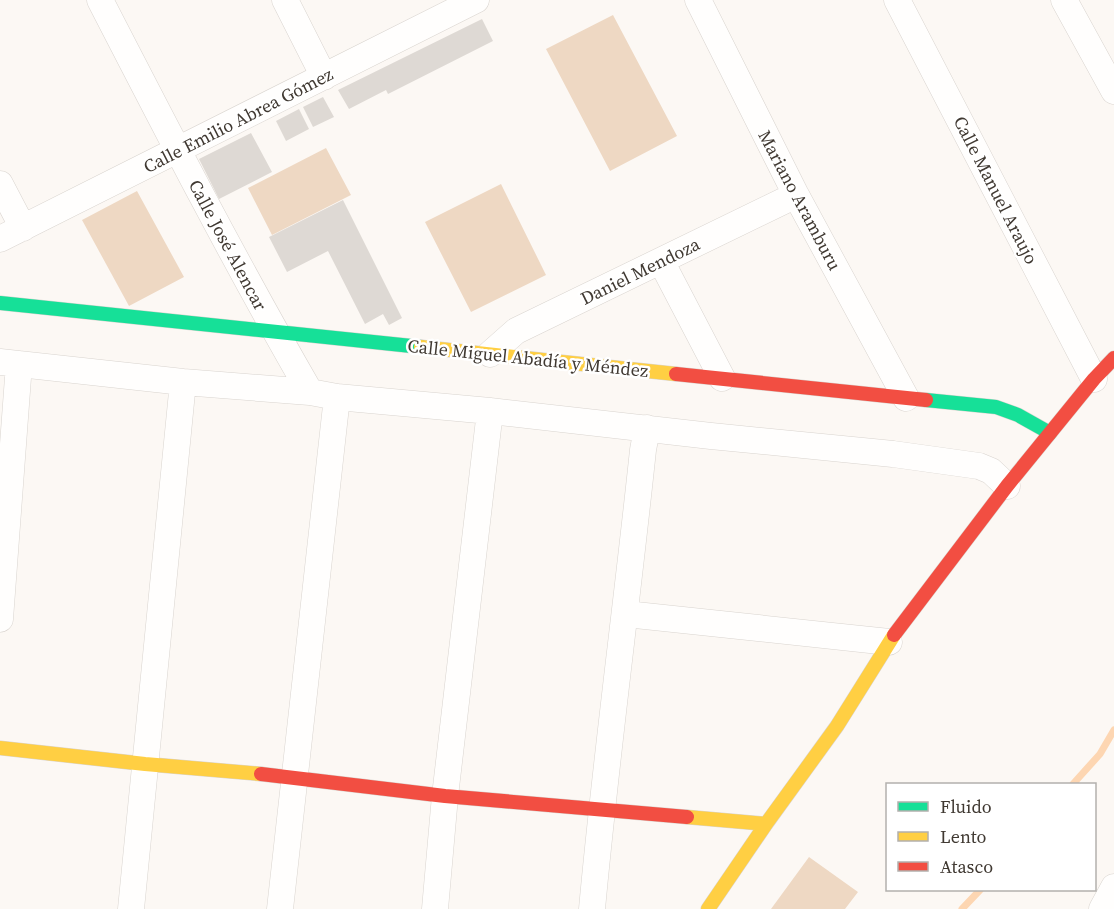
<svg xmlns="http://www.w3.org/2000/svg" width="1114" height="909" font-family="'Source Serif 4',serif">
<rect width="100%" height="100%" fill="#fcf8f4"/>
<path fill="#eed8c3" d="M613,15L677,136L610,171L546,49Z
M326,148L351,195L272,235L248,188Z
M501,184L546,275L471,312L425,222Z
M137,191L184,277L129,306L82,220Z
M809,857L858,892L845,909H771Z"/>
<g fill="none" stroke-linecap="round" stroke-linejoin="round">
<path stroke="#fdd6b2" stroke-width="7" d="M1073,784L1100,754L1114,730
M962,909L980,890"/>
</g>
<path fill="#ded9d4" d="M482,19L493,41L388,94L386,90L349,109L338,90Z
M323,97L334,117L313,127L303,107Z
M299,109L309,129L286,141L276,121Z
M251,133L272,172L219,199L199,159Z
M343,200L402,318L389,325L383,314L365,324L328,251L287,272L269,237Z"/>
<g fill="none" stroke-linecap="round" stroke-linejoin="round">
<g stroke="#d9d4cf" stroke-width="27">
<path id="street" d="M100,0C168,132 236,264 310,392
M285,0L324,77
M698,0L796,195L906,398
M897,0L1094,379
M1064,0L1114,91
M0,184L23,228
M0,239L476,0
M661,261L722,378
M490,354L516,331L796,195
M0,362L183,382L310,392L337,397L490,411L711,436L893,454L979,466L991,471L1007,486
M626,614L889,642
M0,619L19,364
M131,909L183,382
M280,909L337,397
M435,909L445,796L490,411
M592,909C606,756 627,603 643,450L647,428
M1102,909L1114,887"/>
</g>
<g stroke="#d9d4cf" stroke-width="15">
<path id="fast" d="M0,303L421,347
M926,400L996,407L1018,415L1050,433"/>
</g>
<g stroke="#d9d4cf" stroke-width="15">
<path id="slow" d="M421,347L676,374
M0,748L145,764L261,774
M687,817L766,824
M708,909L766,824L837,726L894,635"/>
</g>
<g stroke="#d9d4cf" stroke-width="15">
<path id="jam" d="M676,374L926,400
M894,635L1007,486L1094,379L1114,358
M261,774L445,796L687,817"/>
</g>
<use href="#street" stroke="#fffefd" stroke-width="26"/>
<use href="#fast" stroke="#16e098" stroke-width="14"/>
<use href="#slow" stroke="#ffcf43" stroke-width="14"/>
<use href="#jam" stroke="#f24e42" stroke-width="14"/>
</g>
<g text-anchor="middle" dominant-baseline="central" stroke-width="5" stroke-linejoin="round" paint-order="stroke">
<g font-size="18" fill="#403932" stroke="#fff">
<text transform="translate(238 120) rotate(-27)">Calle Emilio Abrea Gómez</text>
<text transform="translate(996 190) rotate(63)">Calle Manuel Araujo</text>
<text transform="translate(800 200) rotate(62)">Mariano Aramburu</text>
<text transform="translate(228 245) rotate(62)">Calle José Alencar</text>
<text transform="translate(640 271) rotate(-26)">Daniel Mendoza</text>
<text transform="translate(528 358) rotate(6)">Calle Miguel Abadía y Méndez</text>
</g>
</g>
<rect x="886" y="783" width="210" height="108" fill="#ffffff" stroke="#b3b0ad" stroke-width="1.5"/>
<rect x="898" y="802" width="30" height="9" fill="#16e098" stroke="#b3b0ad" stroke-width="1.5"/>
<text x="940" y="813" font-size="18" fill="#403932">Fluido</text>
<rect x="898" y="832" width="30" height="9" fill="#ffcf43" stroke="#b3b0ad" stroke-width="1.5"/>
<text x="940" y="843" font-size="18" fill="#403932">Lento</text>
<rect x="898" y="862" width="30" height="9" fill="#f24e42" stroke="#b3b0ad" stroke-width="1.5"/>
<text x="940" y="873" font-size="18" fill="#403932">Atasco</text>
</svg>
